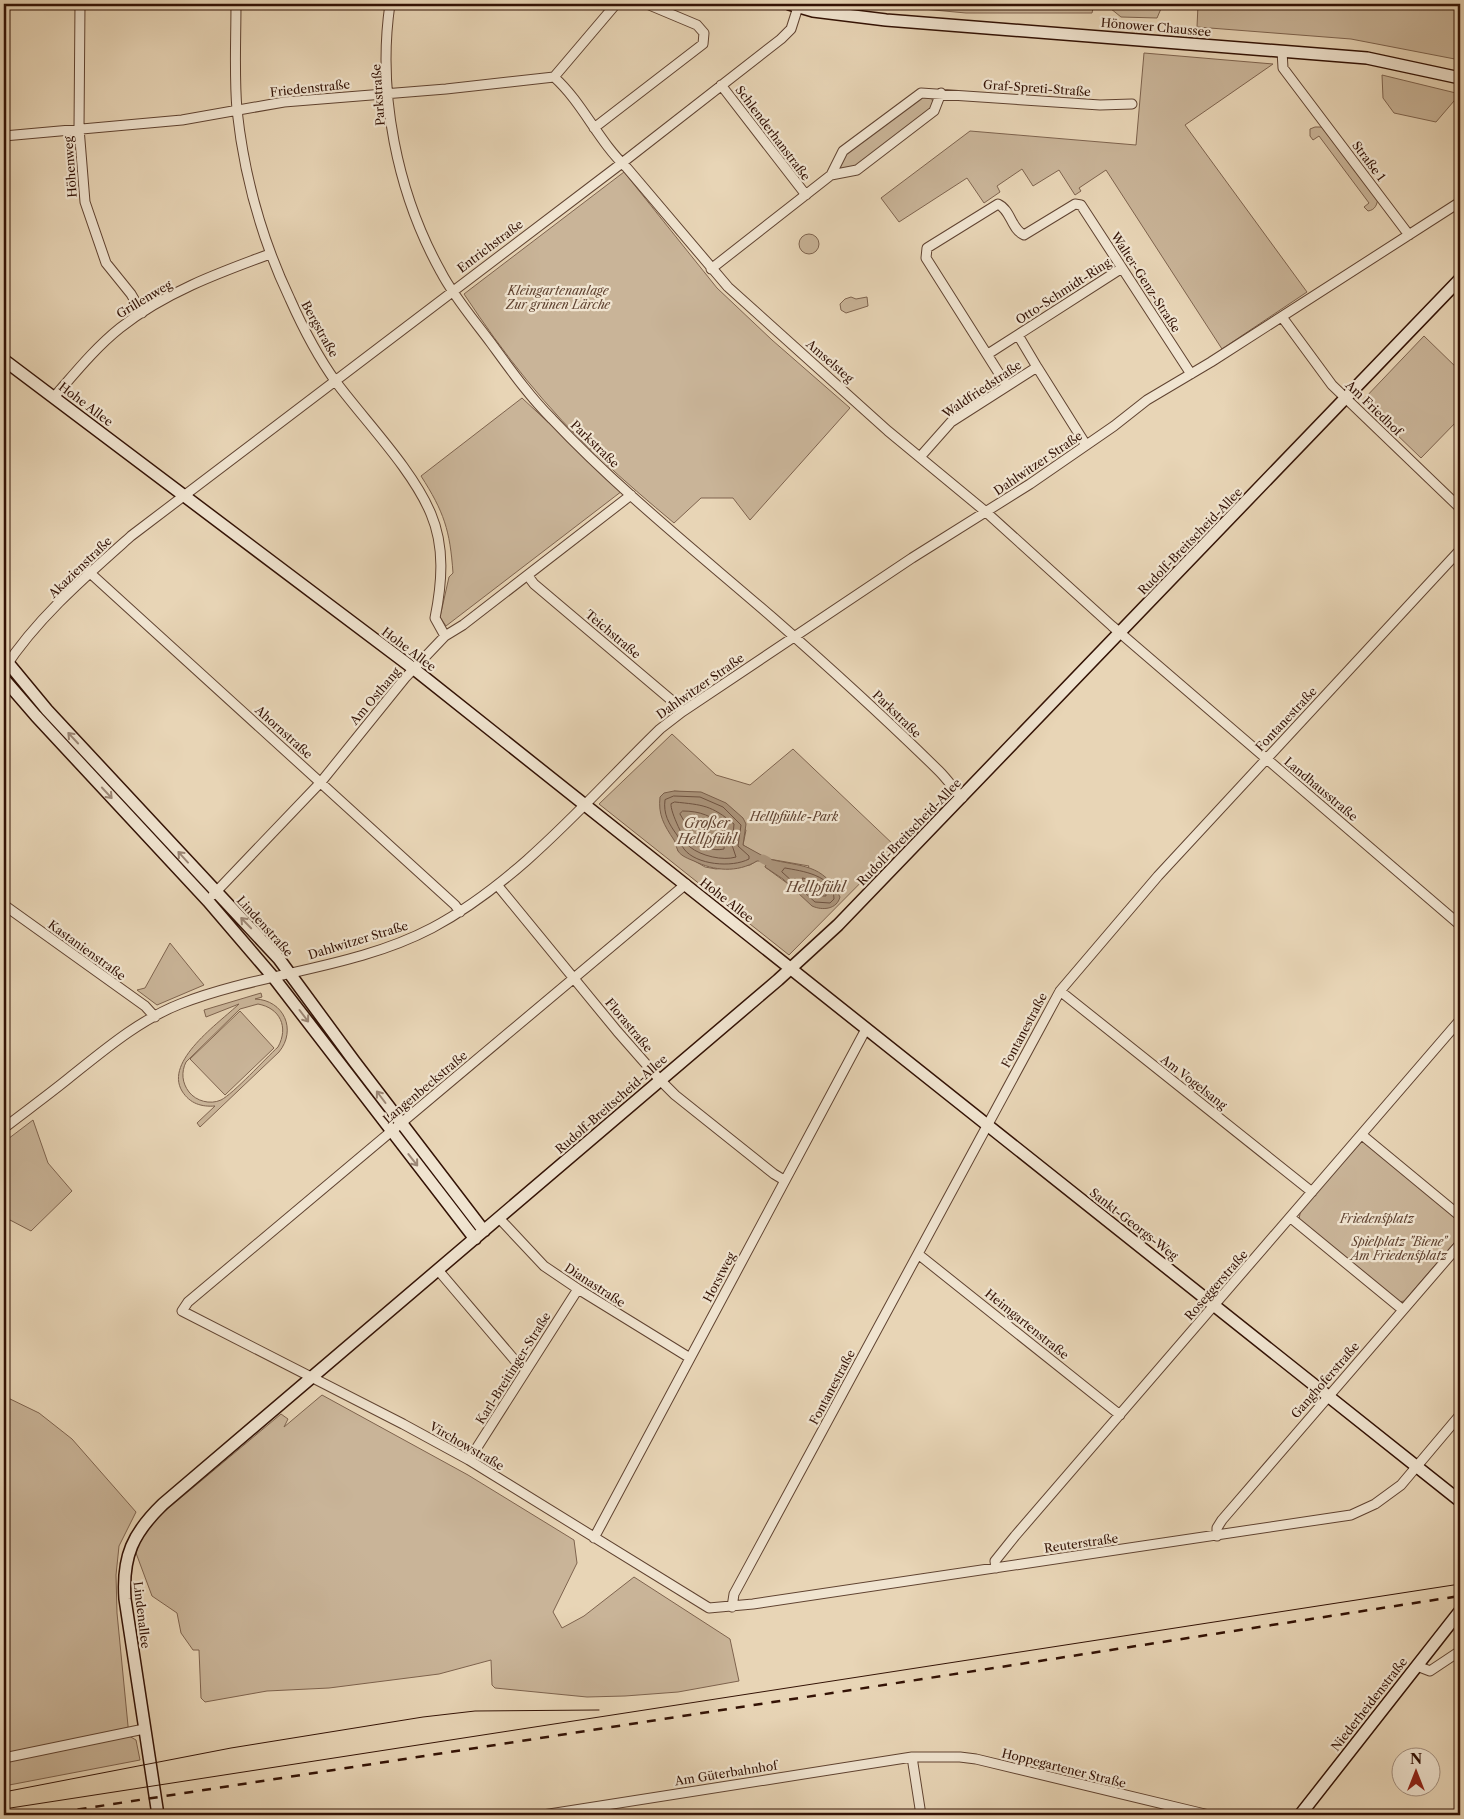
<svg xmlns="http://www.w3.org/2000/svg" width="1464" height="1819" font-family="'Libre Caslon Text',serif">
<rect width="100%" height="100%" fill="#e8d5b6"/>
<filter id="stains"><feTurbulence type="fractalNoise" baseFrequency=".004" numOctaves="4"/><feColorMatrix values="0 0 0 0 .2 0 0 0 0 .09 0 0 0 0 .02 0 0 0 .5 -.17"/></filter>
<radialGradient id="worn" r=".72"><stop offset=".6" stop-color="#630" stop-opacity="0"/><stop offset="1" stop-color="#630" stop-opacity=".3"/></radialGradient>
<path fill="#c9b498" stroke="#7e634e" fill-rule="evenodd" d="M869,4H1094L1092,13H966Z
M1105,4H1460V60L1351,39L1197,27L1198,5L1163,4L1157,18L1121,17Z
M1144,53L1273,64L1185,125L1307,292L1222,349L1106,170L1079,188L1081,191L1075,195L1059,170L1033,186L1022,169L997,186L1000,192L984,203L967,178L899,222L881,198L970,131L1136,145Z
M1382,75L1460,94L1436,122L1394,113L1383,98Z
M922,95L931,96L934,106L854,169H840L842,156Z
M1315,127H1324L1378,198C1377,205 1375,210 1368,211L1364,207L1369,203L1319,136L1313,140L1310,136V129Z
M624,172L717,288L772,340L850,408L750,520L733,498H701L674,523C649,502 624,481 600,458C547,410 503,353 464,294Z
M799 244a10 10 0 1 1 20 0a10 10 0 1 1-20 0Z
M851,297L856,299L867,297L868,306L846,313L841,310L840,304L845,299Z
M1424,336L1460,371V418L1421,458L1362,401Z
M522,398L622,491L446,626L440,617L449,577L453,573C450,530 444,512 421,476Z
M672,734L716,775L750,785L793,749L896,847L789,955L599,804ZM674,791L685,792L746,830L743,845L763,857L750,865L716,869L705,867L678,851ZM769,859L809,866L795,889L765,867Z
M170,943L204,985L157,1005L137,990L145,988Z
M261,993L262,997L255,999C284,1000 297,1030 279,1052L200,1127L197,1123L215,1106C202,1107 190,1104 182,1091C164,1061 219,1023 239,1004L206,1017L204,1010ZM258,1004C280,1008 289,1027 278,1047C266,1058 233,1094 221,1100C210,1105 196,1101 189,1092C182,1083 181,1072 186,1062L240,1009Z
M240,1011L274,1048L225,1095L190,1059Z
M33,1120L48,1163L72,1191L31,1231L10,1220L4,1229V1142Z
M1363,1140L1460,1220V1236L1404,1301L1399,1302L1299,1219L1301,1209Z
M322,1395L468,1475L574,1540L577,1563L553,1612L562,1628L584,1616L634,1577L730,1639L739,1681L678,1692L625,1696L587,1697L495,1688L492,1685L491,1660L439,1674L329,1688L267,1691L205,1702L201,1698L199,1650H193L181,1633L177,1613L152,1596L136,1553L139,1541L152,1522L281,1414L288,1419L284,1427Z
M4,1396L39,1413L72,1439L136,1512L119,1546L116,1575L117,1613L129,1736L136,1740L140,1760L4,1786Z"/>
<path fill="#aa937a" stroke="#7a5f4b" d="M674,791L701,792L726,803L743,818L746,824L743,845L763,856L762,861H757C737,873 714,871 694,861C689,859 681,856 678,851C676,847 676,843 674,840C664,825 658,815 660,797L664,793Z
M769,859C801,867 823,863 840,897C837,909 823,911 812,906L783,879L765,867Z"/>
<g fill="none" stroke-linecap="round" stroke-linejoin="round">
<path stroke="#6e5240" stroke-width="1" d="M674,796L700,797L723,807L741,825L738,846L749,856V859C732,868 696,865 684,849C681,845 680,840 677,835C669,824 663,814 665,800Z
M675,802C703,805 711,805 734,824L732,845L736,857C723,861 701,856 690,847C685,842 670,812 671,804Z
M683,811C700,811 712,816 725,827L724,849C701,854 690,831 680,814Z
M785,868C802,871 834,875 834,899L830,903L815,902L782,872Z
M803,878L818,884L826,893V896H819L803,881Z"/>
<path stroke="#7a5f4b" stroke-width="2.5" d="M4,1223L6,1220"/>
<path stroke="#aa937a" stroke-width="9" d="M763,859L767,861"/>
<g stroke="#604331" stroke-width="11">
<path id="street" d="M80,4L79,128L85,202L106,263L131,294L142,313
M236,4C236,39 234,75 237,110C244,175 262,240 290,299C302,326 318,357 336,382C365,421 413,470 431,514C445,547 442,583 435,618L445,636
M390,4C377,93 397,193 441,272C454,297 474,320 491,343C510,369 529,396 552,419C620,491 698,553 773,618C829,667 885,718 939,771C947,779 954,789 962,798
M1282,51L1283,68L1409,235
M554,77C583,103 598,141 627,168L728,287L888,431L986,512L1112,626L1460,925
M721,85L806,195
M594,128L703,44L704,33L697,25L647,4
M4,136L182,120L284,102L446,89L554,77L616,4
M831,175L857,170L934,111L941,93
M711,269L831,175L843,151L921,93L1100,105L1132,104
M1282,317L1332,385L1460,508
M1018,335L1037,367
M988,354L1122,268
M1007,386L926,258L927,248L998,204C1011,210 1011,229 1024,235L1075,204L1081,205L1191,374
M54,397C75,373 95,348 120,328C164,293 218,273 270,254
M920,457L951,422L1037,367L1086,445
M89,572L455,905L460,912
M528,576L534,584L670,699L682,712
M4,669C37,618 86,576 131,536L622,163L781,39L791,29L798,7
M686,884L188,1302L182,1311L403,1424L469,1460L709,1608L753,1604L1351,1515L1375,1504L1401,1485L1460,1415
M498,886L617,1031L660,1080L675,1095L774,1174L784,1180
M213,895L321,782L405,678L445,636L463,625L631,495
M4,905L145,1006L155,1017
M1060,991L1312,1192
M4,1128C26,1111 48,1095 69,1078C103,1051 139,1020 180,1004C262,972 354,969 432,928C520,881 589,798 660,729L682,712L912,558L1030,484L1114,426L1147,400L1211,362L1460,202
M1362,1135L1460,1216
M499,1218L544,1266L578,1289L690,1358
M1291,1218L1403,1310
M918,1254L1120,1415
M438,1270L518,1364L527,1369
M469,1460L578,1289
M1217,1536V1528L1222,1520L1460,1244
M594,1538L866,1029
M996,1568L995,1561L1015,1536L1460,1020
M732,1607L734,1594L1060,991L1158,876L1460,550
M1417,1666L1430,1671L1460,1651
M912,1757L921,1815
M4,1758L144,1729
M543,1815L912,1757H960L976,1759L1209,1815"/>
</g>
<g stroke="#331205" stroke-width="14">
<path id="secondary" d="M789,4L813,11L886,20L1367,58L1460,78
M4,360L414,669L1460,1501
M4,658L47,710L279,959L354,1061L484,1231
M4,679L36,716L208,901L274,978L475,1239
M158,1815L125,1599C122,1556 133,1533 163,1504L778,980L838,925L1460,279
M1300,1815L1460,1611"/>
</g>
<use href="#street" stroke="#f0e4d0" stroke-width="9"/>
<use href="#secondary" stroke="#f0e4d0" stroke-width="11"/>
<path stroke="#331205" stroke-width="1" d="M4,1792L231,1748L423,1717L475,1711L599,1710
M4,1809L1460,1584"/>
<path stroke="#331205" stroke-width="2.5" stroke-dasharray="9 9" stroke-linecap="butt" d="M42,1815L1460,1596"/>
</g>
<defs><path id="oneway-shaft" d="M-6 0H5M1.5-3L5.5 0L1.5 3" fill="none" stroke-width="1.6" stroke-linecap="round" stroke-linejoin="round" transform="scale(1.25)"/></defs>
<g stroke="#9b8675">
<use href="#oneway-shaft" transform="translate(73 738) rotate(-133)"/>
<use href="#oneway-shaft" transform="translate(107 793) rotate(47)"/>
<use href="#oneway-shaft" transform="translate(183 857) rotate(-132)"/>
<use href="#oneway-shaft" transform="translate(246 923) rotate(-134)"/>
<use href="#oneway-shaft" transform="translate(304 1016) rotate(53)"/>
<use href="#oneway-shaft" transform="translate(381 1097) rotate(-127)"/>
<use href="#oneway-shaft" transform="translate(413 1160) rotate(52)"/>
</g>
<g text-anchor="middle" dominant-baseline="central" stroke-width="4.5" stroke-linejoin="round" paint-order="stroke">
<g font-size="12" fill="#331205" stroke="#f0e4d0">
<text transform="translate(1156 27) rotate(5)">Hönower Chaussee</text>
<text transform="translate(310 88) rotate(-6)">Friedenstraße</text>
<text transform="translate(1037 88) rotate(4)">Graf-Spreti-Straße</text>
<text transform="translate(378 95) rotate(-94)">Parkstraße</text>
<text transform="translate(773 133) rotate(53)">Schlenderhanstraße</text>
<text transform="translate(1369 161) rotate(53)">Straße 1</text>
<text transform="translate(70 167) rotate(-94)">Höhenweg</text>
<text transform="translate(490 246) rotate(-37)">Entrichstraße</text>
<text transform="translate(1146 282) rotate(57)">Walter-Genz-Straße</text>
<text transform="translate(1063 291) rotate(-33)">Otto-Schmidt-Ring</text>
<text transform="translate(144 299) rotate(-31)">Grillenweg</text>
<text transform="translate(320 329) rotate(61)">Bergstraße</text>
<text transform="translate(830 361) rotate(41)">Amselsteg</text>
<text transform="translate(982 389) rotate(-34)">Waldfriedstraße</text>
<text transform="translate(86 404) rotate(37)">Hohe Allee</text>
<text transform="translate(1374 408) rotate(44)">Am Friedhof</text>
<text transform="translate(595 444) rotate(44)">Parkstraße</text>
<text transform="translate(1038 463) rotate(-34)">Dahlwitzer Straße</text>
<text transform="translate(1190 541) rotate(-46)">Rudolf-Breitscheid-Allee</text>
<text transform="translate(80 567) rotate(-44)">Akazienstraße</text>
<text transform="translate(613 634) rotate(40)">Teichstraße</text>
<text transform="translate(409 649) rotate(37)">Hohe Allee</text>
<text transform="translate(700 686) rotate(-35)">Dahlwitzer Straße</text>
<text transform="translate(375 696) rotate(-50)">Am Osthang</text>
<text transform="translate(897 714) rotate(44)">Parkstraße</text>
<text transform="translate(1286 719) rotate(-47)">Fontanestraße</text>
<text transform="translate(284 732) rotate(42)">Ahornstraße</text>
<text transform="translate(1321 789) rotate(40)">Landhausstraße</text>
<text transform="translate(909 832) rotate(-46)">Rudolf-Breitscheid-Allee</text>
<text transform="translate(727 900) rotate(38)">Hohe Allee</text>
<text transform="translate(265 926) rotate(48)">Lindenstraße</text>
<text transform="translate(358 940) rotate(-17)">Dahlwitzer Straße</text>
<text transform="translate(87 950) rotate(36)">Kastanienstraße</text>
<text transform="translate(629 1025) rotate(50)">Florastraße</text>
<text transform="translate(1024 1030) rotate(-62)">Fontanestraße</text>
<text transform="translate(1194 1082) rotate(38)">Am Vogelsang</text>
<text transform="translate(425 1087) rotate(-40)">Langenbeckstraße</text>
<text transform="translate(611 1104) rotate(-41)">Rudolf-Breitscheid-Allee</text>
<text transform="translate(1134 1224) rotate(38)">Sankt-Georgs-Weg</text>
<text transform="translate(719 1277) rotate(-62)">Horstweg</text>
<text transform="translate(595 1285) rotate(33)">Dianastraße</text>
<text transform="translate(1216 1285) rotate(-49)">Roseggerstraße</text>
<text transform="translate(1027 1324) rotate(39)">Heimgartenstraße</text>
<text transform="translate(513 1368) rotate(-58)">Karl-Breitinger-Straße</text>
<text transform="translate(1325 1380) rotate(-49)">Ganghoferstraße</text>
<text transform="translate(832 1387) rotate(-62)">Fontanestraße</text>
<text transform="translate(467 1446) rotate(30)">Virchowstraße</text>
<text transform="translate(1081 1543) rotate(-8)">Reuterstraße</text>
<text transform="translate(142 1615) rotate(83)">Lindenallee</text>
<text transform="translate(1369 1704) rotate(-52)">Niederheidenstraße</text>
<text transform="translate(1064 1768) rotate(14)">Hoppegartener Straße</text>
<text transform="translate(726 1773) rotate(-9)">Am Güterbahnhof</text>
</g>
<g font-size="12" font-style="italic" fill="#604331" stroke="#f0e4d0">
<text x="558" y="290">Kleingartenanlage<tspan x="558" dy="14">Zur grünen Lärche</tspan></text>
<text x="794" y="816">Hellpfühle-Park</text>
<text x="1377" y="1218">Friedensplatz</text>
<text x="1399" y="1241">Spielplatz "Biene"<tspan x="1399" dy="14">Am Friedensplatz</tspan></text>
</g>
<g font-size="14" font-style="italic" fill="#634634" stroke="#f0e4d0">
<text x="707" y="823">Großer<tspan x="707" dy="16">Hellpfühl</tspan></text>
<text x="816" y="887">Hellpfühl</text>
</g>
</g>
<rect width="1464" height="1819" fill="none" stroke="#e8d5b6" stroke-width="20"/>
<rect x="5" y="5" width="1454" height="1809" fill="none" stroke="#331205" stroke-width="2.5"/>
<rect x="10" y="10" width="1444" height="1799" fill="none" stroke="#331205"/>
<g transform="translate(1416 1772)"><circle r="24" fill="#f0e4d0" stroke="#a4907f"/>
<path d="M0-4L9 19L0 12L-9 19Z" fill="#8f2418"/>
<text y="-8" font-size="14" font-weight="bold" text-anchor="middle" fill="#331205">N</text>
</g>
<rect width="100%" height="100%" filter="url(#stains)"/>
<rect width="100%" height="100%" fill="url(#worn)"/>
</svg>
